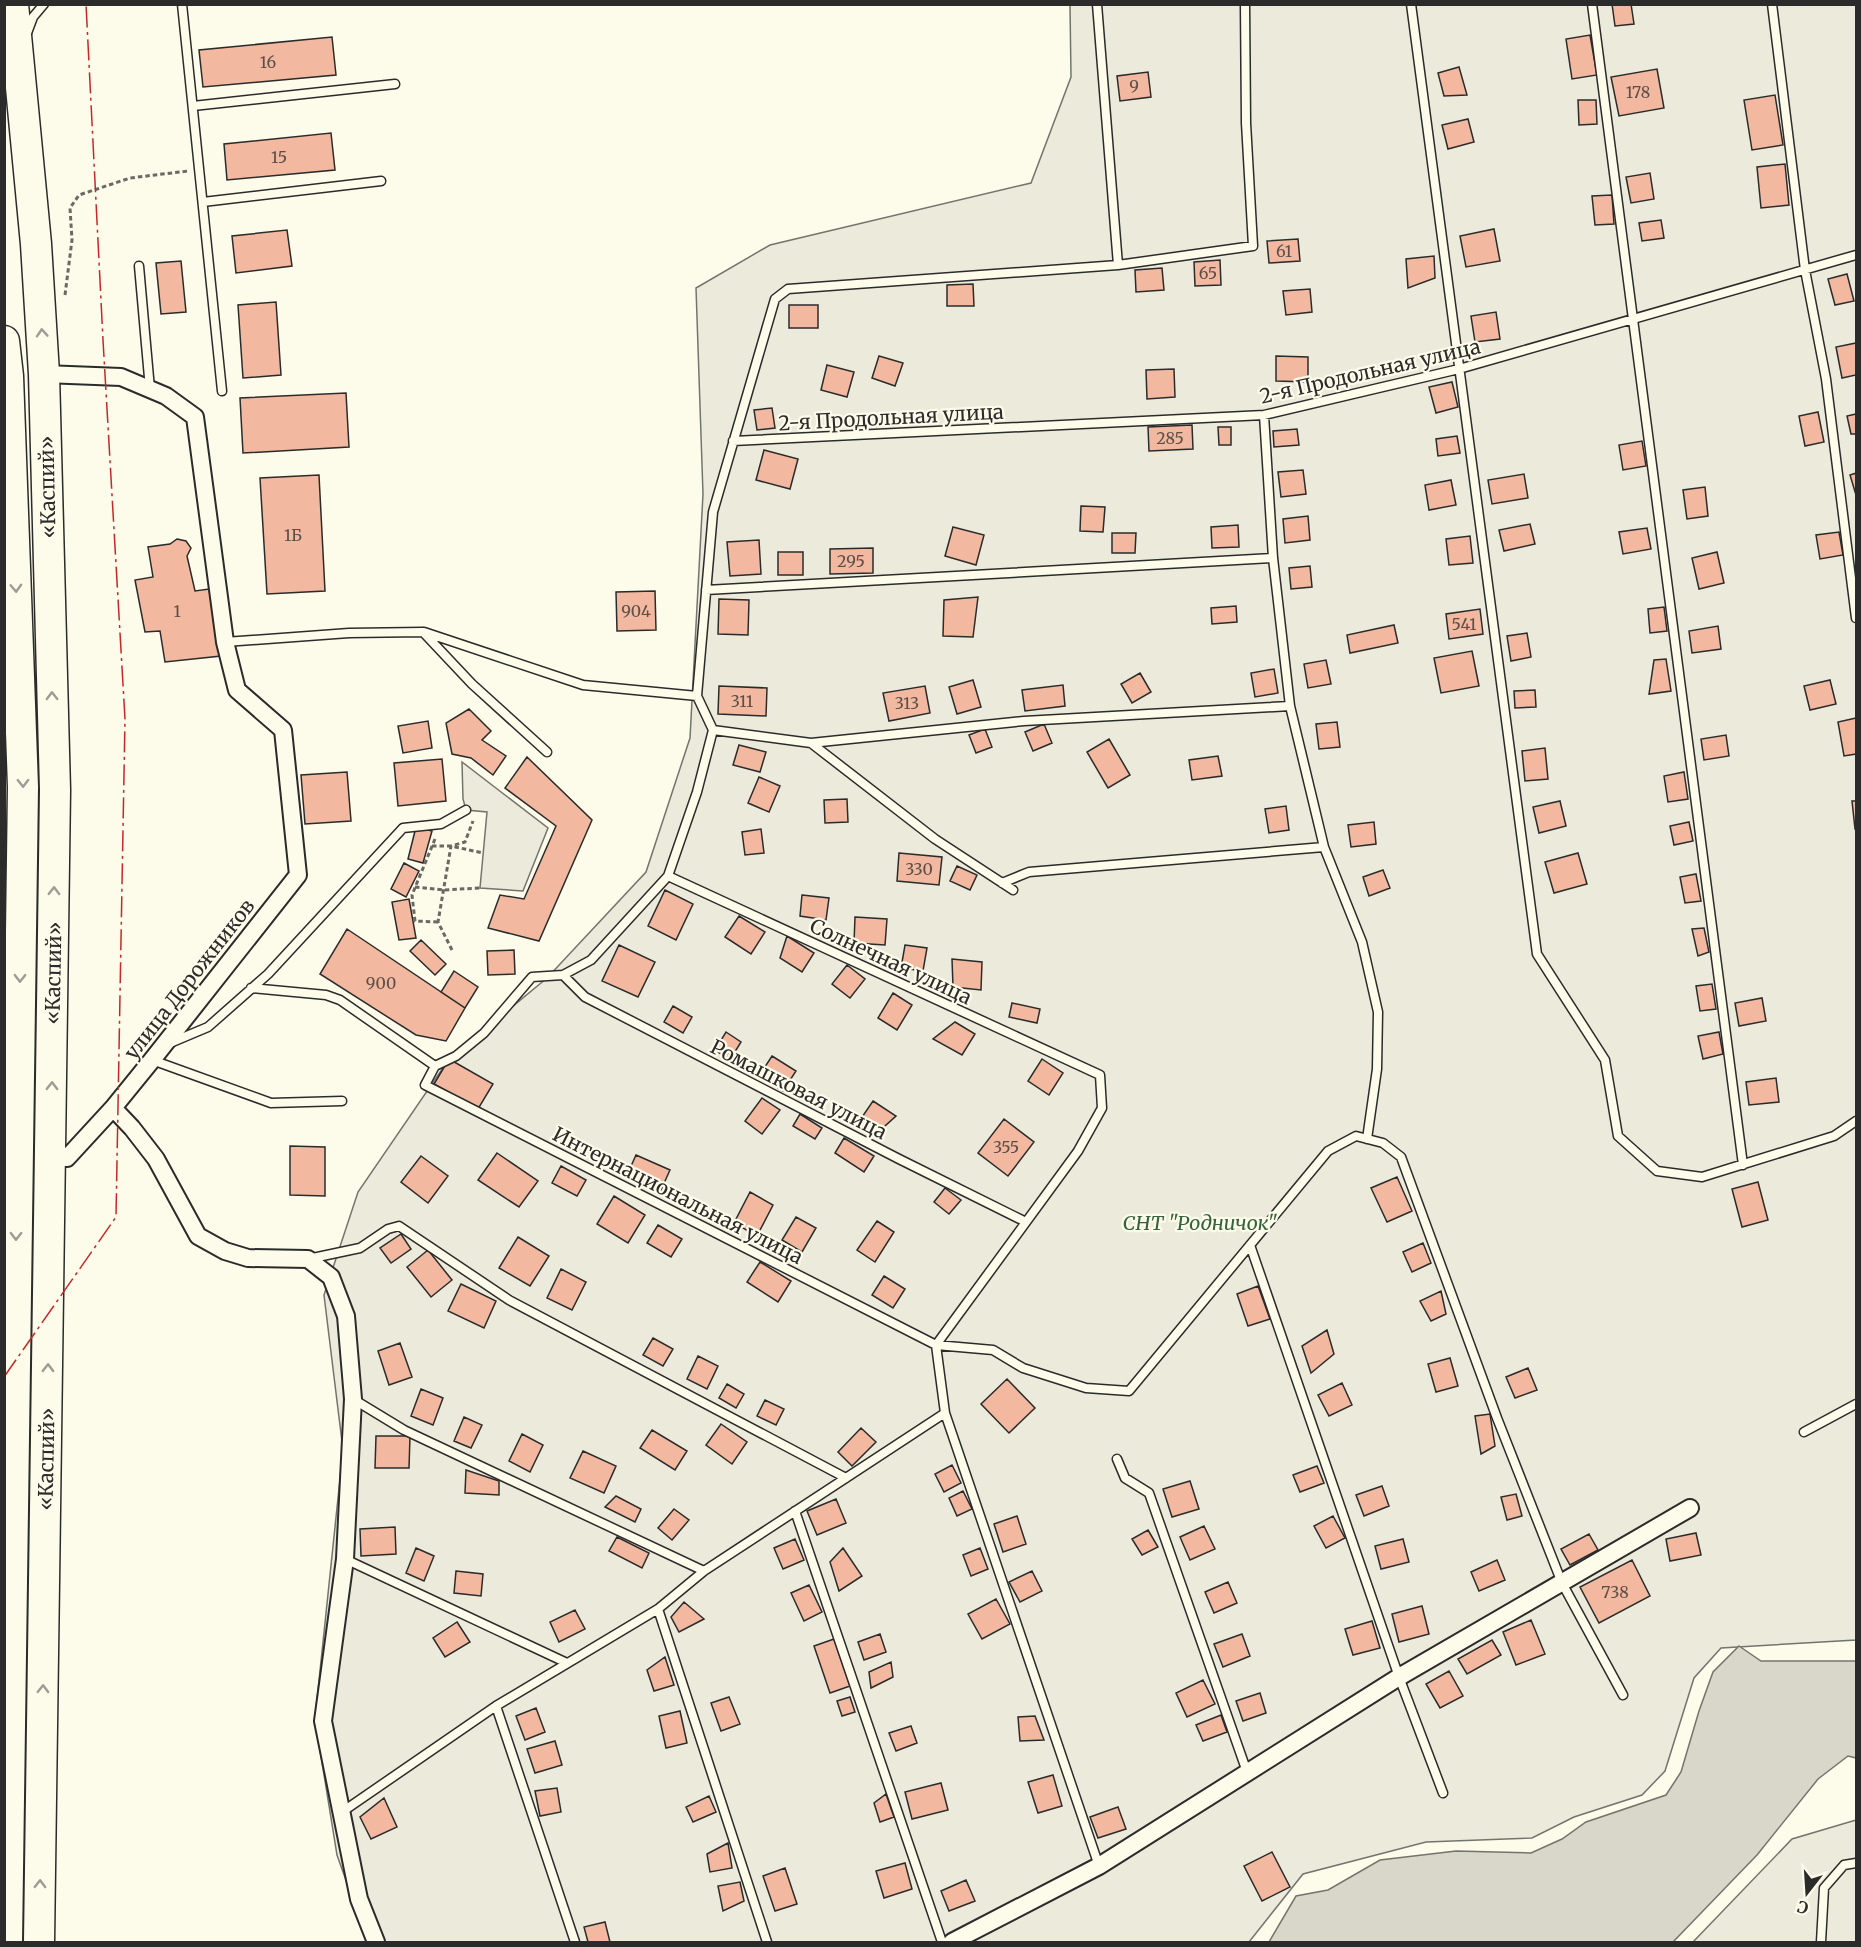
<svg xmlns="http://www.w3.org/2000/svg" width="1861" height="1947" font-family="Merriweather,serif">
<rect width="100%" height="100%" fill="#fdfbea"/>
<path fill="#ecebdb" stroke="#74746e" stroke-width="1.5" d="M1070,5H1856V1640L1721,1648L1694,1678L1665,1771L1642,1795L1574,1817L1532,1838L1426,1842L1303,1874L1249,1942H368L337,1855L315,1719L343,1450L324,1295L358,1192L449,1059L547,978L646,872L690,738L703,494L696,288L770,245L1031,183L1071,77Z
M1856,1820V1942H1693L1792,1839Z"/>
<path fill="#eceadb" stroke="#74746e" stroke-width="1.5" d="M462,762L548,828L523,891L480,888L487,812L466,810L463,799Z"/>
<path fill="#d8d7c9" stroke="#74746e" stroke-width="1.5" d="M1739,1646L1761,1661H1856V1758L1848,1756L1818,1779L1757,1855L1673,1942H1269L1296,1896L1328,1890L1380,1860L1456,1851L1531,1853L1562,1839L1586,1822L1666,1795L1681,1772L1699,1711L1713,1672Z"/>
<path fill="#f2b8a0" stroke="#2b2b2b" stroke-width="1.5" d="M1612,4H1631L1634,24L1615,26Z
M1590,35L1597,75L1572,79L1566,39Z
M332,37L336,75L203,87L199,50Z
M1459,67L1467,95L1444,96L1438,73Z
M1657,69L1664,108L1619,116L1611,77Z
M1148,72L1151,97L1120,101L1117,76Z
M1775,95L1783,145L1752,150L1744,100Z
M1578,100H1596L1597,124L1579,125Z
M1468,119L1474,142L1448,149L1442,125Z
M331,133L335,170L227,180L224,144Z
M1785,164L1789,205L1761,208L1757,167Z
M1650,173L1654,199L1631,203L1626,177Z
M1612,195L1614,224L1595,225L1592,196Z
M1661,220L1664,238L1642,241L1639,223Z
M1494,229L1500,261L1466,267L1460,236Z
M287,230L292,266L236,273L232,236Z
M1298,239L1300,261L1269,263L1267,241Z
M1434,256L1435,278L1408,288L1406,259Z
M1220,260L1221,285L1195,286L1194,262Z
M181,261L186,312L161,314L156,263Z
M1162,268L1164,290L1136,292L1135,270Z
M1847,274L1854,301L1835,305L1828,279Z
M973,284L974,306H947V285Z
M1310,289L1312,312L1286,315L1283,291Z
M276,302L281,375L243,378L238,305Z
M789,305H818V328H789Z
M1496,312L1500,339L1475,342L1471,316Z
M1856,343V375L1842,378L1836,347Z
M879,356L903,363L895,386L872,378Z
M1276,356L1308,357V382L1276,381Z
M827,365L854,372L847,397L821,390Z
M1174,369L1175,397L1147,399L1146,370Z
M1452,382L1458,407L1436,413L1429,387Z
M346,393L349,447L243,453L240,398Z
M772,408L775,428L757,430L754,410Z
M1818,412L1824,442L1805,446L1799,416Z
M1856,414V434H1851L1847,416Z
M1192,425L1193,449L1149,451L1148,427Z
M1218,427H1231V445H1219Z
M1297,429L1299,445L1274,447L1273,431Z
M1457,436L1460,453L1438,456L1436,439Z
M1642,441L1646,466L1623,470L1619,445Z
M764,450L798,459L790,489L756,480Z
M1303,470L1306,494L1281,497L1278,472Z
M1856,473V495L1850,475Z
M1524,474L1528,498L1492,504L1488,480Z
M319,475L325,591L267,594L260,478Z
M1451,480L1456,505L1429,510L1425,485Z
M1705,487L1708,516L1687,519L1683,490Z
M1081,506L1105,507L1103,532L1080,531Z
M1308,516L1310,540L1285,543L1283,519Z
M1530,524L1535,544L1504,551L1499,530Z
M1238,525L1239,547L1212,548L1211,527Z
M953,527L984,535L976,565L945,556Z
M1647,528L1651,549L1623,554L1619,532Z
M1839,532L1843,555L1820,559L1816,535Z
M1112,533H1136L1135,553H1112Z
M1470,536L1473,563L1449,565L1446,539Z
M177,539L186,541L191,548L187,556L195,591L209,589L221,656L165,662L160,631L145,632L135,580L153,577L148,547L170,544Z
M759,540L761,574L730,576L727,542Z
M873,548V573L830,574V549Z
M778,552H803V575H778Z
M1717,552L1724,583L1699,589L1692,558Z
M1310,566L1312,587L1291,589L1289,568Z
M655,591L656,630L617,631L616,592Z
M978,597L973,637L943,636L944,600Z
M719,599L749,600L748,635L718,634Z
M1236,606L1237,622L1212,624L1211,608Z
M1664,607L1667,631L1650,633L1648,609Z
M1480,609L1483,634L1449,639L1446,614Z
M1394,625L1398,643L1350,653L1347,635Z
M1718,626L1721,649L1692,653L1689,631Z
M1527,633L1531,657L1511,661L1507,636Z
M1472,651L1479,686L1441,693L1434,658Z
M1666,659L1671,691L1649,694L1654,660Z
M1326,660L1331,684L1308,688L1304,664Z
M1274,669L1278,693L1255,697L1251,673Z
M1140,673L1151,692L1132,703L1121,684Z
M973,680L981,707L957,714L949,687Z
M1830,680L1836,704L1810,710L1804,686Z
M1063,685L1065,706L1025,711L1022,690Z
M719,686L767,688L766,716L718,714Z
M925,686L930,713L889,721L883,693Z
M1535,690L1536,707L1515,708L1514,691Z
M469,709L491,731L482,740L506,756L493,775L471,758L452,754L446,723Z
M1856,718V754L1844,756L1838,722Z
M428,721L432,748L403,753L398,726Z
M1337,722L1340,747L1319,749L1316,724Z
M1044,724L1052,743L1033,751L1025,732Z
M985,729L992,747L976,753L969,735Z
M1726,735L1729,756L1704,760L1701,739Z
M1109,739L1130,775L1108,788L1087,752Z
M739,745L766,752L760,772L733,765Z
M1545,748L1548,779L1525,781L1522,751Z
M1218,756L1222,776L1192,780L1189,760Z
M527,757L592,820L539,941L488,928L500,895L524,899L556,826L505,788Z
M442,759L446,801L398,806L394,763Z
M347,772L351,821L305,824L301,775Z
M1684,772L1688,799L1668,802L1664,776Z
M759,777L780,786L769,812L748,803Z
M847,799L848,822L825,823L824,800Z
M1560,801L1566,826L1539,833L1533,807Z
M1852,801H1856V829H1855Z
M1286,806L1289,830L1269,833L1265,809Z
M1374,822L1376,844L1351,847L1348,825Z
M1689,822L1693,841L1674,845L1670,826Z
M416,827L432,831L423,863L408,859Z
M761,829L764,853L745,855L742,832Z
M899,853L942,857L939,885L897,881Z
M1578,853L1587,884L1554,893L1545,862Z
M404,863L419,871L406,897L391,889Z
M957,866L977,875L970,890L950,881Z
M1383,870L1390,888L1369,896L1363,877Z
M1696,874L1701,901L1685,903L1680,877Z
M665,890L693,904L676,940L648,926Z
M802,895L829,898L826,920L800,916Z
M409,899L416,938L399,940L392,902Z
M739,916L765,932L751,954L725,937Z
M855,917L887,919L885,945L854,943Z
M1704,928L1709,952L1698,956L1692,929Z
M347,929L465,1008L446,1041L416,1035L320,974Z
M787,936L814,953L802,972L780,958Z
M421,940L446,964L435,975L410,951Z
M619,945L655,962L638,997L602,981Z
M905,945L927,948L923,971L901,968Z
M514,950L515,974L488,975L487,951Z
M952,959L982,962L981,990L953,987Z
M847,965L865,979L850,998L832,984Z
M454,971L478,987L465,1008L441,992Z
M1712,984L1716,1009L1700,1011L1696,986Z
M893,993L912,1005L897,1030L878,1018Z
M1762,998L1766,1021L1739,1026L1735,1003Z
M1012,1003L1040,1009L1037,1023L1009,1017Z
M673,1006L692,1017L683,1033L664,1022Z
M955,1022L975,1034L962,1055L933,1039Z
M726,1032L741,1042L730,1060L715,1050Z
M1719,1032L1723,1054L1703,1059L1698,1036Z
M772,1056L796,1071L783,1091L759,1076Z
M449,1059L493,1084L478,1109L434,1084Z
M1042,1059L1063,1073L1049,1095L1028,1081Z
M1776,1078L1779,1102L1749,1105L1746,1082Z
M762,1098L780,1110L762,1134L745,1121Z
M873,1101L896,1116L876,1134L858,1123Z
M800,1114L822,1128L815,1139L793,1126Z
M1004,1119L1034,1142L1008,1176L978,1153Z
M844,1138L874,1156L864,1172L835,1153Z
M290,1146L325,1147V1196L290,1195Z
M497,1153L538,1181L519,1207L478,1180Z
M636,1155L670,1170L661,1190L627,1175Z
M421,1156L448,1176L428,1203L401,1182Z
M561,1166L586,1180L577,1196L552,1183Z
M1397,1177L1412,1211L1387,1222L1371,1188Z
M1758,1182L1768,1220L1742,1227L1732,1189Z
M945,1188L961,1200L949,1214L934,1202Z
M750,1192L773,1205L757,1236L734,1223Z
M614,1196L645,1215L628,1243L597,1224Z
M796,1217L816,1228L802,1252L782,1240Z
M877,1221L894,1232L875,1262L857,1250Z
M658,1225L682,1239L671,1257L647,1243Z
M401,1234L411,1249L391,1263L380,1248Z
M518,1237L549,1256L530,1286L499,1268Z
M1423,1243L1431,1263L1412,1272L1403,1252Z
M428,1250L452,1280L431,1297L407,1267Z
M760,1262L791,1281L778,1302L747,1282Z
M561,1269L586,1282L572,1310L547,1298Z
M884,1276L905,1289L893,1308L872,1295Z
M461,1284L496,1301L484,1328L448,1311Z
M1258,1286L1270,1319L1248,1326L1237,1294Z
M1441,1291L1446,1314L1431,1321L1420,1301Z
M1327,1330L1334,1354L1311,1373L1302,1346Z
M653,1338L673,1349L663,1366L643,1355Z
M400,1343L412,1377L389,1385L378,1351Z
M698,1356L718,1366L707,1389L687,1379Z
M1450,1358L1458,1386L1436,1392L1428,1364Z
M1528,1368L1537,1390L1515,1398L1506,1377Z
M1007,1379L1035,1408L1009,1433L981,1404Z
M1342,1383L1352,1405L1329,1416L1318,1395Z
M727,1384L744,1394L736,1408L719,1398Z
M421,1389L443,1398L433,1425L411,1416Z
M765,1400L784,1409L776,1425L757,1416Z
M1490,1414L1495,1446L1481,1454L1475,1416Z
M464,1417L482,1425L471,1448L454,1441Z
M721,1424L747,1442L732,1464L706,1445Z
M861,1428L876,1442L852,1466L838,1452Z
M652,1430L687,1451L675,1470L640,1448Z
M522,1434L543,1445L530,1472L509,1461Z
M376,1436H410L409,1468H375Z
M583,1451L616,1466L604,1493L570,1478Z
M952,1465L961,1483L944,1492L935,1474Z
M1317,1466L1324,1483L1300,1492L1293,1475Z
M466,1470L499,1481V1495L465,1493Z
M1190,1481L1199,1509L1172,1517L1163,1489Z
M1382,1486L1389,1506L1364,1516L1356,1495Z
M963,1491L972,1509L957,1516L949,1498Z
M1516,1494L1522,1516L1507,1520L1501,1497Z
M616,1496L641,1509L635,1522L605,1507Z
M836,1499L846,1523L817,1535L807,1511Z
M674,1509L689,1520L672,1540L658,1528Z
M1017,1516L1026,1544L1003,1552L994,1524Z
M1333,1516L1345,1538L1326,1548L1314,1526Z
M1204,1526L1215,1549L1190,1560L1180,1537Z
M395,1527L396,1554L361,1556L360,1529Z
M1148,1530L1158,1547L1142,1555L1132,1539Z
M1696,1533L1701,1555L1670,1561L1666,1539Z
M1589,1534L1598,1550L1570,1565L1561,1549Z
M617,1537L649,1553L642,1568L609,1551Z
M795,1539L804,1560L783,1569L774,1548Z
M1403,1539L1409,1562L1381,1569L1375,1546Z
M416,1548L434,1556L424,1581L406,1573Z
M843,1548L862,1576L839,1591L830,1562Z
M980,1548L988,1569L971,1576L963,1555Z
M1497,1560L1505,1580L1479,1591L1471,1572Z
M1632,1560L1650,1596L1599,1623L1580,1587Z
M456,1571L483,1574L481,1596L454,1593Z
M1032,1571L1042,1591L1020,1602L1009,1582Z
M1228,1582L1237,1603L1214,1613L1205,1592Z
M809,1585L822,1612L804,1621L791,1593Z
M996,1599L1010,1624L982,1639L968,1614Z
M684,1602L704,1619L679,1632L671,1617Z
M1422,1606L1429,1634L1399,1642L1392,1614Z
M575,1610L585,1629L559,1642L550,1622Z
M1531,1620L1545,1654L1516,1665L1503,1632Z
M1372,1621L1380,1648L1353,1655L1345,1629Z
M457,1622L470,1642L445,1657L433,1638Z
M880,1634L886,1652L864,1660L858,1642Z
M1242,1634L1250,1656L1223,1667L1214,1644Z
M834,1639L850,1686L830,1693L814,1646Z
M1492,1640L1501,1655L1467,1674L1458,1659Z
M665,1657L674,1685L654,1691L647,1670Z
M891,1662L893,1677L871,1688L869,1672Z
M1449,1671L1463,1696L1440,1708L1426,1684Z
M1203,1680L1215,1704L1187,1717L1176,1693Z
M1260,1693L1266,1713L1243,1721L1236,1701Z
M729,1697L740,1724L721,1731L711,1703Z
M850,1697L855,1712L842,1716L837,1701Z
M536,1708L545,1732L525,1740L516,1716Z
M680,1711L687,1743L666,1748L659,1716Z
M1221,1715L1227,1732L1203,1741L1196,1725Z
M1035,1716L1044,1740L1020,1741L1018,1717Z
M911,1726L917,1743L896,1751L889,1733Z
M555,1741L562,1765L535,1773L527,1749Z
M1053,1775L1062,1806L1038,1813L1028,1782Z
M941,1783L948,1810L912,1819L905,1792Z
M557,1788L561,1812L540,1816L535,1791Z
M886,1794L894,1817L880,1822L874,1803Z
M709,1796L716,1812L693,1822L686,1807Z
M384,1798L397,1827L371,1839L360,1817Z
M1118,1807L1126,1829L1098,1838L1090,1817Z
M728,1843L732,1868L710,1872L707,1854Z
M1272,1852L1290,1887L1262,1901L1244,1866Z
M905,1863L912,1889L884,1898L876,1871Z
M785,1868L797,1904L775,1911L763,1876Z
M966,1880L975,1901L949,1911L941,1891Z
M740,1882L744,1901L723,1911L718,1886Z
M605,1922L610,1942H588L584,1927Z"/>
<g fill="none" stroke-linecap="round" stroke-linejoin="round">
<g stroke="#2b2b2b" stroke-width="11">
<path id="lane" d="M182,4L222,391
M1097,4L1118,265
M1411,4L1537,954L1605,1060L1618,1136L1657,1171L1702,1177L1834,1136L1856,1121
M1592,4L1743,1165
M1772,4L1805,270L1826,379L1856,618
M27,33L33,17L44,4
M193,106L395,84
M203,202L381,181
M139,266L150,389
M1264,415L1273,558L1290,706L1324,847L1362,942L1378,1012L1377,1069L1367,1139
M733,441L1264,415L1459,369L1856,255
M706,590L1273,558
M424,632L583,685L697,696
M225,642L349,633L423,632L472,684L547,752
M713,730L811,743L935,839L1013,890
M811,743L1024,721L1290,706
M1002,883L1029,872L1324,847
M563,975L585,997L899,1159L1026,1222
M251,988L326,995L340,1000L435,1066
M170,1043L208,1027L268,974L403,828L441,824L466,810
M152,1060L271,1103L342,1101
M435,1066L425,1085L936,1345L993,1350L1023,1368L1086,1388L1129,1391L1328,1151L1356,1136L1383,1143L1401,1157L1497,1418L1562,1583L1623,1695
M435,1066L456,1056L484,1033L532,977L563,975L591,960L668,876L697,792L713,730L697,696L713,512L775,299L788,289L1118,265L1253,246L1246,123L1245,4
M1250,1245L1399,1677L1443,1793
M308,1259L360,1248L388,1229L399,1226L509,1300L846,1478
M353,1399L404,1430L704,1571
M945,1413L1099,1866
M1804,1432L1856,1404
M1117,1459L1125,1478L1149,1493L1247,1772
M795,1511L942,1942
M345,1559L567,1663
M658,1609L767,1942
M496,1706L575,1942
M342,1812L496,1706L658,1609L704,1571L945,1413L936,1345L1078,1151L1102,1108L1100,1075L668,876
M1821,1942L1824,1888L1844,1865L1856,1863"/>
</g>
<g stroke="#2b2b2b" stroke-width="20">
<path id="street" d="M44,374L121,377L166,396L195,417L225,642L237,690L283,730L298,875L152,1060L113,1108L67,1158L51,1156
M113,1108L132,1128L156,1159L198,1236L225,1251L248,1258L308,1259L331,1277L346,1316L353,1399L345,1559L323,1721L359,1899L376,1942
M952,1942L1099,1866L1399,1677L1690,1508"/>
</g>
<g stroke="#2b2b2b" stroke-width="33">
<path id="highway" d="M13,4L36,244L44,374L55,790L39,1942
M4,341L8,376L23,787L7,1942"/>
</g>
<path stroke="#6a6964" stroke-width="3" stroke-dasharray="4.5 3" stroke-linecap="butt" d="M65,295L72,240L70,208L79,195L130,178L188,171
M435,839L412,895L415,921L438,922
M432,846H451L483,853
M415,887L444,890L480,888
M452,950L438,922L451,846L465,842L473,821"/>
<use href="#lane" stroke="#fdfbea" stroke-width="8"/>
<use href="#street" stroke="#fdfbea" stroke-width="16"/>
<use href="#highway" stroke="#fdfbea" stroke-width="30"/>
<path stroke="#c62828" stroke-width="1.5" stroke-dasharray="21 4.5 3 4.5" stroke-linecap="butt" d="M4,1377L116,1217L125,719L103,340L86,4"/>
</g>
<defs><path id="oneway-chevron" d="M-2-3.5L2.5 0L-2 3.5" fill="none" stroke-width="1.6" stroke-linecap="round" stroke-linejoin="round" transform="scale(1.5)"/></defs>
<g stroke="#9e9d94">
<use href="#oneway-chevron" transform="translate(42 333) rotate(-94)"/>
<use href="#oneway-chevron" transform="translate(16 588) rotate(88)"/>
<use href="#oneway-chevron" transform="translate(52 696) rotate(-91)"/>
<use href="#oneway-chevron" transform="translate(23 783) rotate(89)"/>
<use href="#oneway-chevron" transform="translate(54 891) rotate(-89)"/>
<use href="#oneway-chevron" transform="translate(20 978) rotate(91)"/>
<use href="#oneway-chevron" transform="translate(52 1086) rotate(-89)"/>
<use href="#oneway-chevron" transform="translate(16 1236) rotate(91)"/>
<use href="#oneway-chevron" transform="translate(48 1368) rotate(-89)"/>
<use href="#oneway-chevron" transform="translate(43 1689) rotate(-89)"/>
<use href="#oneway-chevron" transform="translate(40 1884) rotate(-89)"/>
</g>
<g text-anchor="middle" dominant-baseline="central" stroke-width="4.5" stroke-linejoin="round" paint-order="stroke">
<g font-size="16" fill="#5d4e48">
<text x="268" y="62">16</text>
<text x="1134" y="86">9</text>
<text x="1638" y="92">178</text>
<text x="279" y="157">15</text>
<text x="1284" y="251">61</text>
<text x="1208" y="273">65</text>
<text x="1170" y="438">285</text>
<text x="293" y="535">1Б</text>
<text x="851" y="561">295</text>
<text x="177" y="611">1</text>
<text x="636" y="611">904</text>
<text x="1464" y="624">541</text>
<text x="742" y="701">311</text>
<text x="907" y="703">313</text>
<text x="919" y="869">330</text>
<text x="381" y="983">900</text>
<text x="1006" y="1147">355</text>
<text x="1615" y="1592">738</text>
</g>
<g font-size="20" fill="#2b2b2b" stroke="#fdfbea">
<text transform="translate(1370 371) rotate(-13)">2-я Продольная улица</text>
<text transform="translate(891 417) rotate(-3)">2-я Продольная улица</text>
<text transform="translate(47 487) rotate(-91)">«Каспий»</text>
<text transform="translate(891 961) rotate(25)">Солнечная улица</text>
<text transform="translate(53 973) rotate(-89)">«Каспий»</text>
<text transform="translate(189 979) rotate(-52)">улица Дорожников</text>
<text transform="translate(799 1089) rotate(27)">Ромашковая улица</text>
<text transform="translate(678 1195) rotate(27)">Интернациональная улица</text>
<text transform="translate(46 1459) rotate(-89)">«Каспий»</text>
</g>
<g font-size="20" font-style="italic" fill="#34623c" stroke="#fdfbea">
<text x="1200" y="1222">СНТ "Родничок"</text>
</g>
</g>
<rect width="1861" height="1947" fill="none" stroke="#2b2b2b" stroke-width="12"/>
<g transform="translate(1807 1893) rotate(197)" stroke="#fdfbea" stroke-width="4.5" paint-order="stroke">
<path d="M0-4.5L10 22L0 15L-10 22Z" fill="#2b2b2b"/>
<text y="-9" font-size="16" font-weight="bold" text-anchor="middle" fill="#2b2b2b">С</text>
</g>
</svg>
